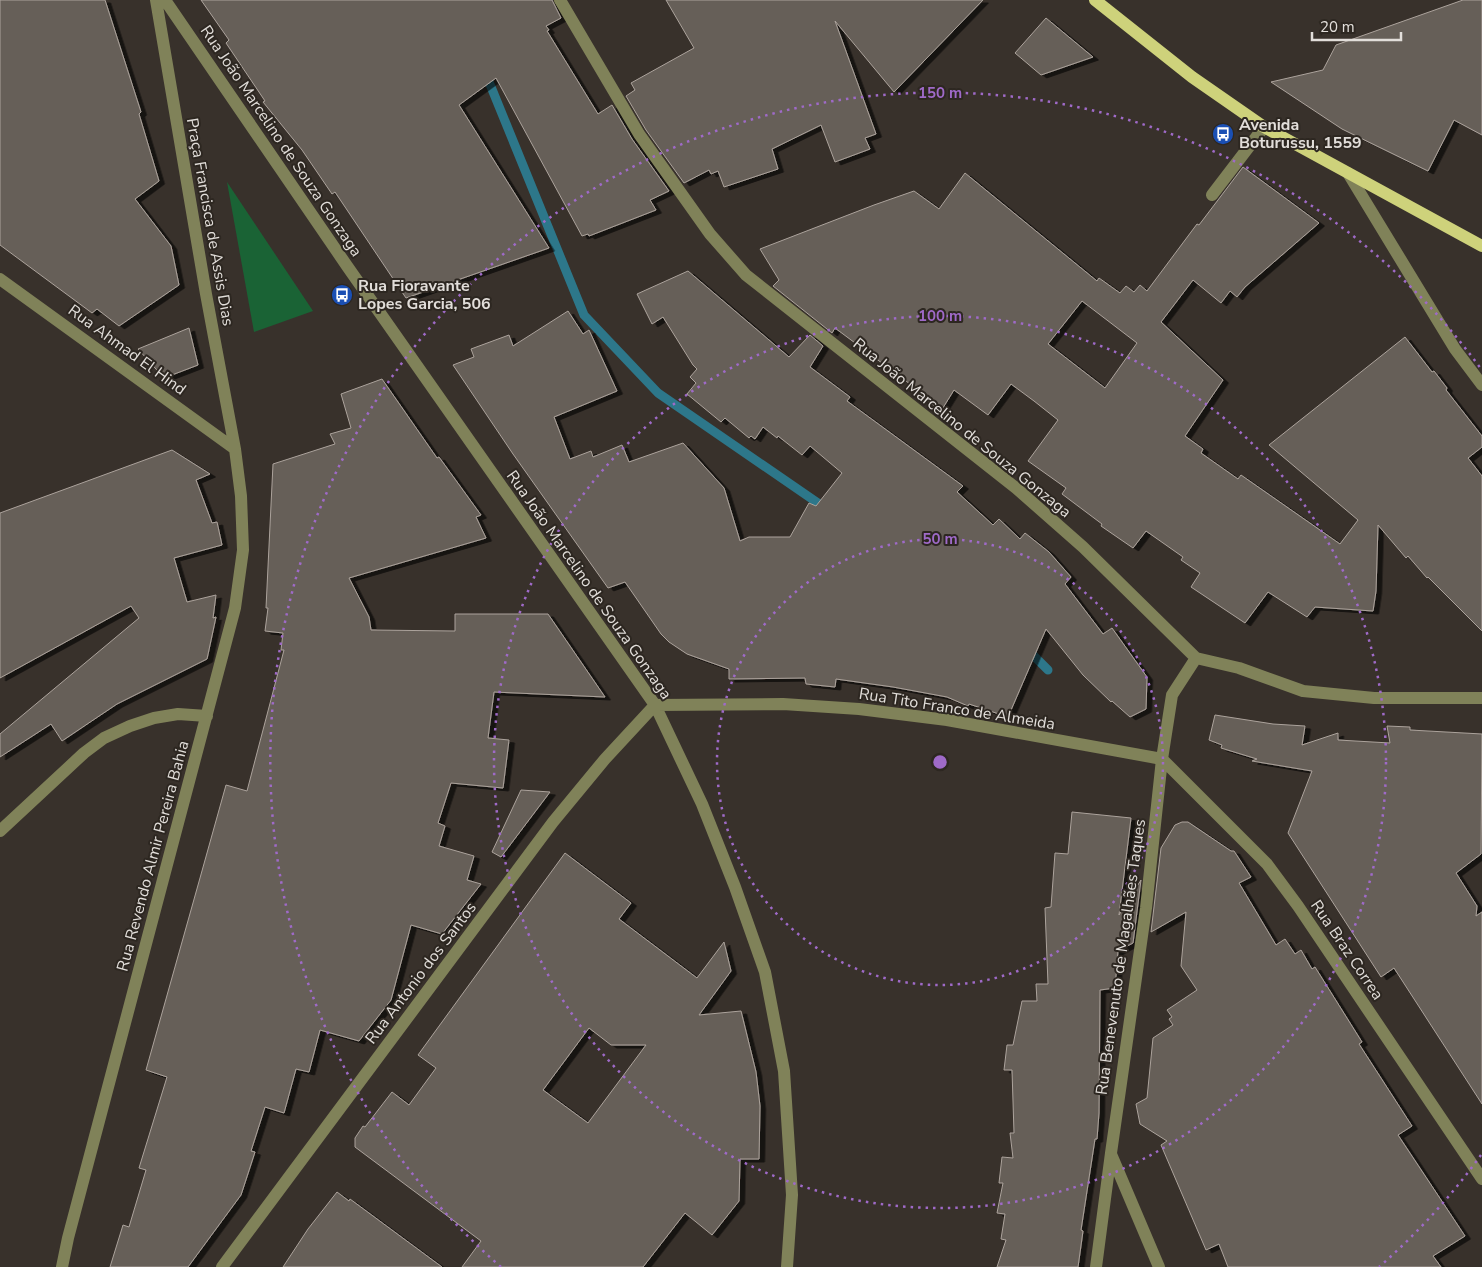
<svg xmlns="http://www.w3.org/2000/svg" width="1482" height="1267" font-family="'Nunito Sans',sans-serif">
<defs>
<filter id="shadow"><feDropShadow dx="5.5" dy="3" stdDeviation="0" flood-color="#0009"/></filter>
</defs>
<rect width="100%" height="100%" fill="#38312b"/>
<path fill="#1a6335" d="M227,182L313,311L254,332Z"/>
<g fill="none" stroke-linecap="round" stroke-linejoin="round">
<path stroke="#2d778a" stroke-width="9" d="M485,72L584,315L658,393L828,510
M1027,649L1048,670"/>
</g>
<path fill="#665f58" stroke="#aca39c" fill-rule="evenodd" filter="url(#shadow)" d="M0,0H105L141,112L139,114L159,181L135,199L171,246L179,285L119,326L97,309L92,313L0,245Z
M201,0H552L561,18L546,26L549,30L547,31L598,114L612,105L632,139L669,191L650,200L656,210L589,236L588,234L582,236L496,78L459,105L549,248L406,298L335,192L332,194L302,150L263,102L265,101L226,43L229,40Z
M666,0H983L894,92L835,21L876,134L865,138L870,149L835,162L821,125L772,149L778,169L724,187L718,171L711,174L709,170L684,183L646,130L626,96L635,90L631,83L694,48Z
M1463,0H1482V135L1454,120L1428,171L1342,129L1271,82L1323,70L1336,45Z
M1046,18L1093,57L1041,75L1015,53Z
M1243,167L1319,223L1245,287L1237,297L1230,291L1221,303L1193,280L1161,322L1223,380L1185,436L1203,449L1201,453L1238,479L1241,475L1340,544L1358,520L1269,445L1405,337L1432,372L1434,371L1447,388L1446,390L1482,436V447L1468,458L1482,476V631L1428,577L1427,578L1408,556L1406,558L1378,525L1376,591L1373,611L1315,607L1307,617L1268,592L1245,623L1191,587L1200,573L1181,560L1183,557L1146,531L1133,548L1101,526L1102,524L1062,494L1066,488L1028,461L1058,420L1034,401L1011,384L988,415L954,390L941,411L916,392L918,390L835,328L832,333L773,286L779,280L760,249L874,205L914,191L939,209L965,173L1097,281L1099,278L1120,293L1126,286L1134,292L1140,285L1147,291L1197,224L1199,225ZM1082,301L1137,343L1105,388L1048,344Z
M688,271L789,357L810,335L823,346L810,367L850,397L847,401L963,486L957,492L993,525L999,519L1020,539L1025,533L1049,552L1071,577L1065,584L1103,634L1112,628L1147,677L1146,709L1130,717L1112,701L1111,702L1083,675L1046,629L1008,717L969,704L968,706L947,697L893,687L836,679L835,687L806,684L805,678L729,679V669L687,654L669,642L661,634L625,582L608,588L513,454L453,365L474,357L471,349L509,335L513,346L568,311L583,334L589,330L617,391L554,417L570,459L591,451L593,457L622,445L629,462L683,443L724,488L740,541L749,537H790L809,503L816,506L842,473L810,446L802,455L778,436L777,438L763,427L755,439L751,436L749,438L725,418L721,422L687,394L696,383L690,377L697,369L693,365L663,317L652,324L637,294Z
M189,328L198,365L164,378L138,349Z
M382,379L437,458L439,457L481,515L476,517L486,538L349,578L369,617L371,630L455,631V614H548L605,697L494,692L488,738L509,740L503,788L451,783L438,823L445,826L439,846L474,856L467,880L481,884L442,934L411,925L391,1000L359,1041L320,1030L309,1072L296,1069L284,1113L265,1107L251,1151L255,1152L241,1195L188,1267H110L123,1225L129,1227L146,1170L139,1168L167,1077L146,1070L200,878L226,785L247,791L284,650H281L283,633L265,631L268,608H266L273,464L335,444L330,434L351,428L341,394Z
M172,450L210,474L196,480L212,523L217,522L222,545L174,558L187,602L216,595L213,618L216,617L207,659L117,704L62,741L51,724L0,757V734L139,618L131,606L0,678V513Z
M1215,715L1273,724L1305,726L1302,745L1338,733V740L1390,743L1387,726L1410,727V730L1482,734L1481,854L1456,873L1477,906L1476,916L1482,912V1104L1394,968L1381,977L1288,833L1312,771L1252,761L1257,759L1221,748L1222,745L1209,740Z
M521,790L550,792L501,857L492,852Z
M1072,812L1131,818L1119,915L1141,880L1133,943L1118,951L1115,988L1100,990L1099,1113L1097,1139H1095L1081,1230L1083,1231L1078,1267H997L1006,1240L1001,1239L1005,1214L997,1213L1003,1183H999L1002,1157L1013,1158L1010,1133H1014L1012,1070H1004L1007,1045H1013L1022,1001H1037L1036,984H1048L1045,908L1051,907L1055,853L1068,854Z
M1182,822H1188L1231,851H1234L1251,877L1239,883L1276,945L1285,939L1295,954L1301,950L1312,969L1315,967L1362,1042L1359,1044L1412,1126L1398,1135L1465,1236L1433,1256L1441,1267H1228L1219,1244L1206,1250L1161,1145L1167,1141L1140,1124L1136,1104L1147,1098L1153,1038L1173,1025L1169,1019L1172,1017L1167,1010L1197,990L1181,966L1186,912L1151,932L1161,848L1175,825Z
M565,853L631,903L619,919L697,978L724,942L731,971L699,1015L741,1011L756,1072L760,1106L759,1159H740L739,1201L712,1235L685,1213L643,1267H462L481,1241L355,1147V1138L363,1126L365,1127L392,1092L409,1105L436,1068L418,1055ZM589,1028L611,1045H646L588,1123L543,1090Z
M337,1192L349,1201L350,1199L442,1267H283L308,1229Z"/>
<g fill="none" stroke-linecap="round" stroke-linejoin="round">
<path stroke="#808259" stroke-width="12" d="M165,0L347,266L655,705L702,804L735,887L765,972L784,1071L792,1195L787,1267
M560,0L639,134L710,234L746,275L1016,488L1083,547L1196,658
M1348,173L1455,349L1482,385
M1212,195L1264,127
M0,279L235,449
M1196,658L1239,668L1303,691L1374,698H1482
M655,705L783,704L859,709L947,720L1162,759L1267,864L1298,906L1482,1179
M0,831L84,753L104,738L130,726L154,718L178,714L207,716
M1111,1154L1159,1267
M62,1267L68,1238L235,608L243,550L241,496L235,449L206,294L156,0
M222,1267L553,822L605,759L655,705
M1096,1267L1111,1153L1146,908L1162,759L1172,695L1196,658"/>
<path stroke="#ced27b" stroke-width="12" d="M1095,0L1192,77L1264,127L1482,246"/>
</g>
<g fill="none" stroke="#9f6ac8" stroke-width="2.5" stroke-dasharray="2.5 5">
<circle cx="940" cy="762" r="223"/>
<circle cx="940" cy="762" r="446"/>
<path d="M1481 1155A669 669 0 0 1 1379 1267M501 1267A669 669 0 1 1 1481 369"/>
</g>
<defs>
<g id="bus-disc" transform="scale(1.125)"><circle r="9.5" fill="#1a4fb4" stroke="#2d2721"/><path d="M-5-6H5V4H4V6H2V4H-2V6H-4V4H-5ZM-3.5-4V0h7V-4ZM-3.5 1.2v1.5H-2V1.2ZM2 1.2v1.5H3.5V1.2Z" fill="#fff"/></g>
</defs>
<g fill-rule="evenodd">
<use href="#bus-disc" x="1223" y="134"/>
<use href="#bus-disc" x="342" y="295"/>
</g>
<g text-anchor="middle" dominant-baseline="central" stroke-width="4" stroke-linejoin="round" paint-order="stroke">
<g font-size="16" font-weight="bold" fill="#e2deda" stroke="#2d2721" text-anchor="start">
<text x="1239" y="125">Avenida<tspan x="1239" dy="18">Boturussu, 1559</tspan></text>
<text x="358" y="286">Rua Fioravante<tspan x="358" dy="18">Lopes Garcia, 506</tspan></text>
</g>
<g font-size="16" fill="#e2deda" stroke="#2d2721">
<text transform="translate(281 141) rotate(56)">Rua João Marcelino de Souza Gonzaga</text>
<text transform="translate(210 222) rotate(80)">Praça Francisca de Assis Dias</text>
<text transform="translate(127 350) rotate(36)">Rua Ahmad El Hind</text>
<text transform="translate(962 428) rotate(39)">Rua João Marcelino de Souza Gonzaga</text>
<text transform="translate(589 585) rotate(55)">Rua João Marcelino de Souza Gonzaga</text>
<text transform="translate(957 709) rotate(9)">Rua Tito Franco de Almeida</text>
<text transform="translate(153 856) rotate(-75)">Rua Revendo Almir Pereira Bahia</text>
<text transform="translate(1347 950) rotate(56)">Rua Braz Correa</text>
<text transform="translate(1121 957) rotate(-82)">Rua Benevenuto de Magalhães Taques</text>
<text transform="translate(421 973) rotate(-53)">Rua Antonio dos Santos</text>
</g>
</g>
<circle cx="940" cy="762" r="8" fill="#9f6ac8" stroke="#2d2721" stroke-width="2.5"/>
<g font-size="15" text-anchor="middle" font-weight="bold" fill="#9f6ac8" stroke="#2d2721" stroke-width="4" stroke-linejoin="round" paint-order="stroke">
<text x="940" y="98">150 m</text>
<text x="940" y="321">100 m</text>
<text x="940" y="544">50 m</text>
</g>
<path d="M1312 32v8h89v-8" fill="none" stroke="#e2deda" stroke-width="2.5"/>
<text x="1320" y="32" font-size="15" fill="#e2deda" stroke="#2d2721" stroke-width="4" paint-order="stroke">20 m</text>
</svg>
